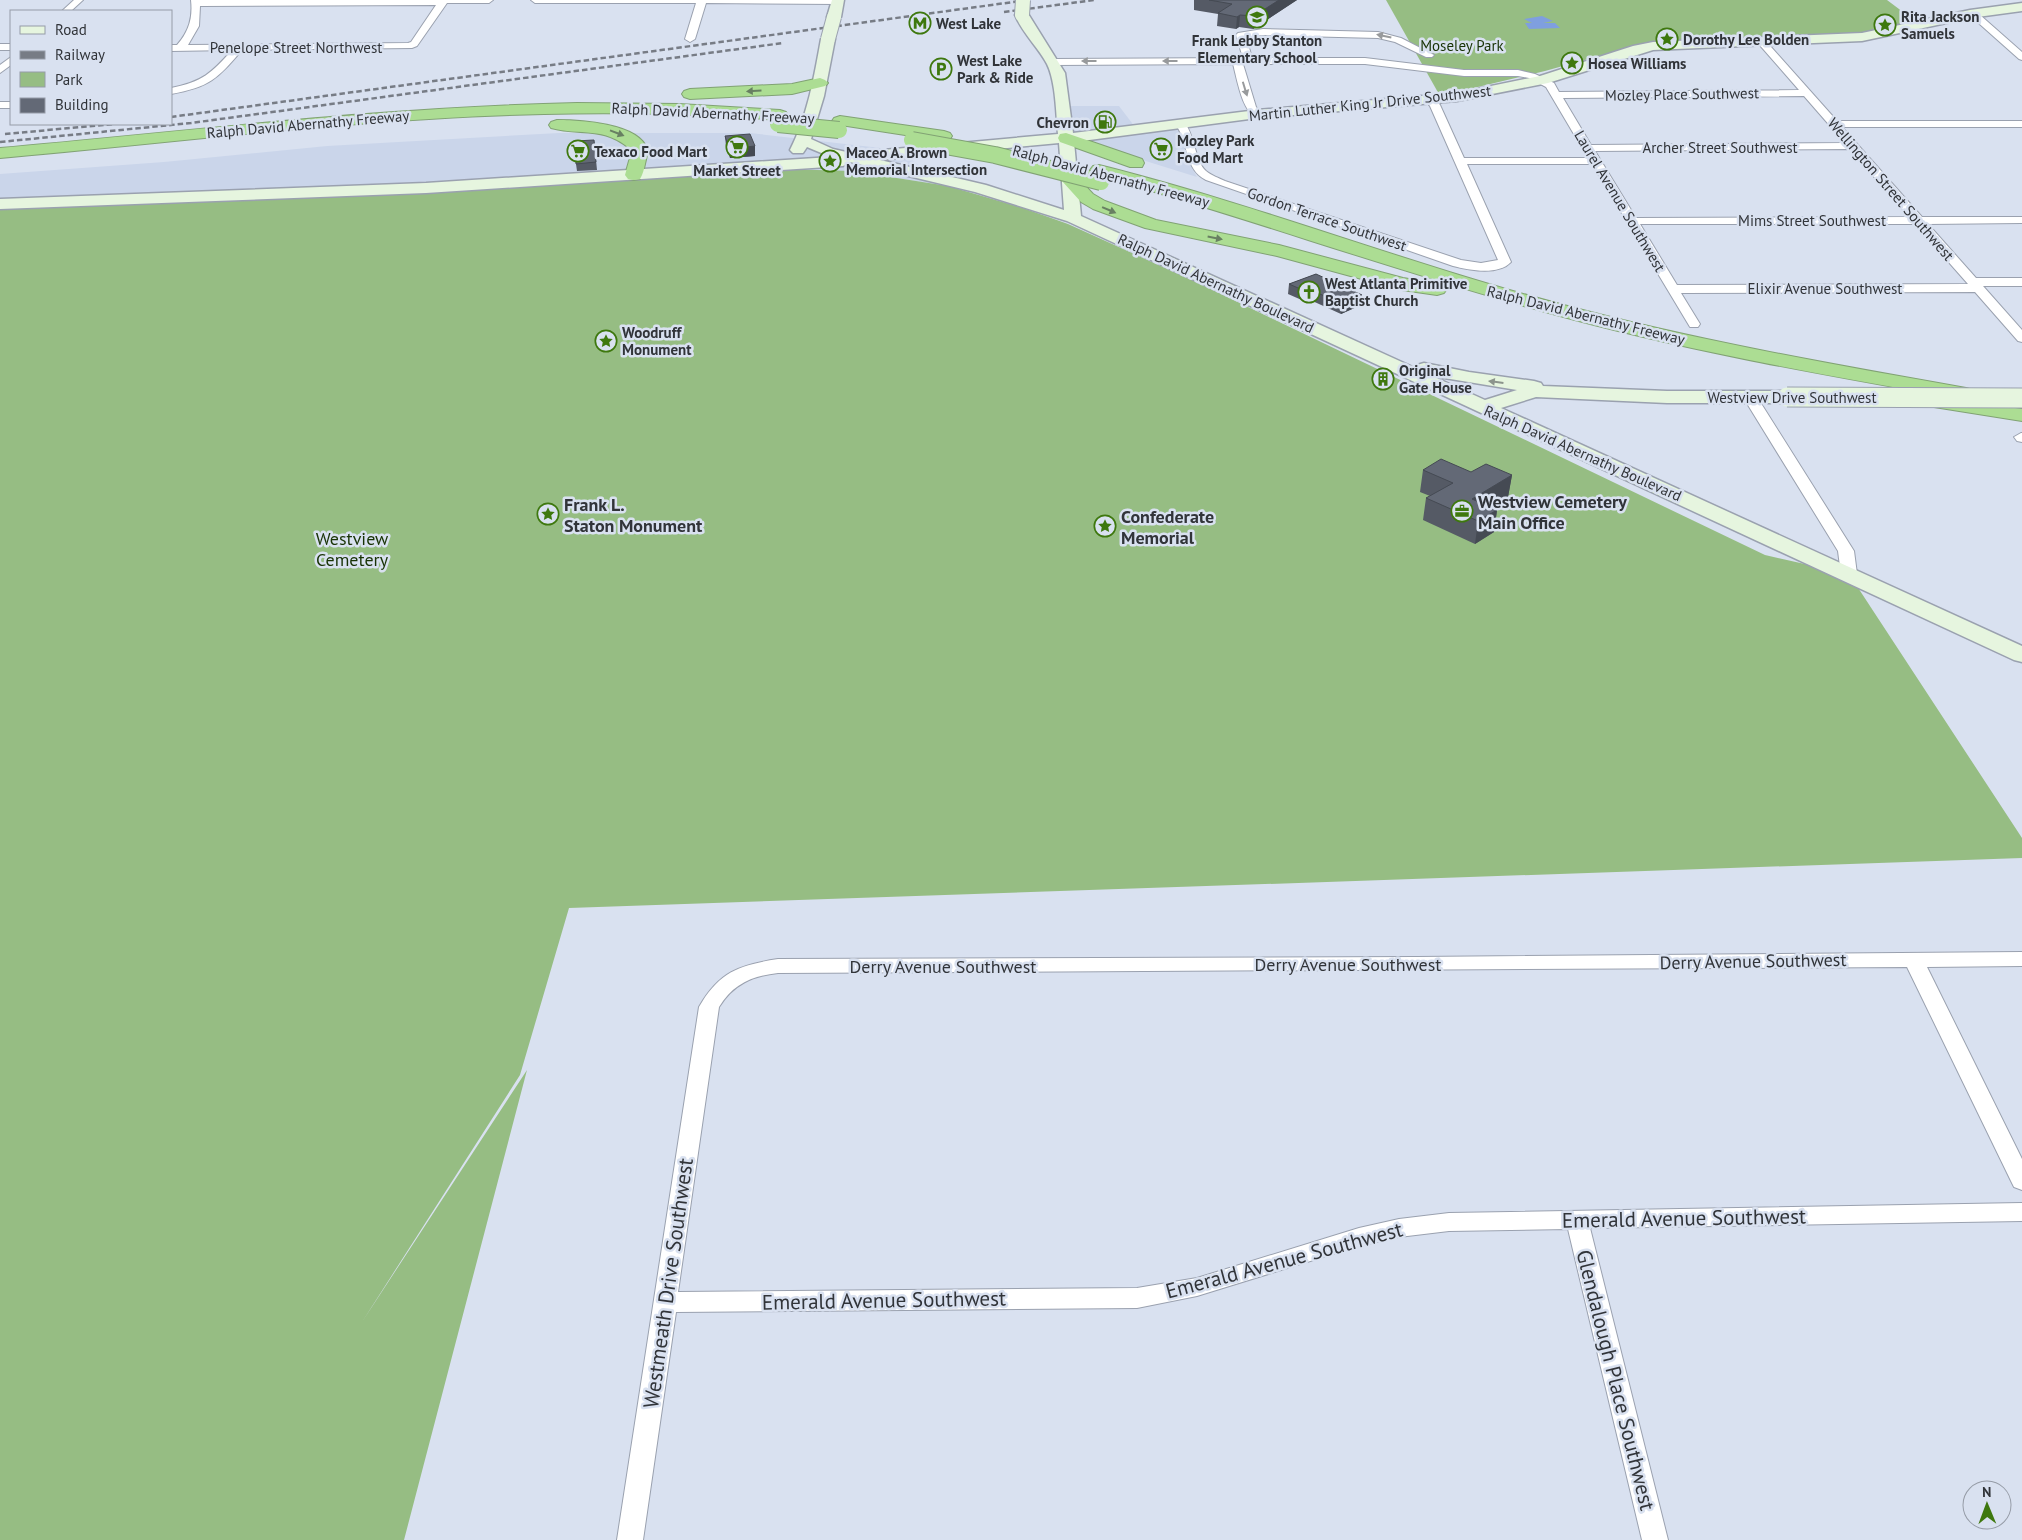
<svg xmlns="http://www.w3.org/2000/svg" width="2022" height="1540" font-family="'PT Sans',sans-serif">
<rect width="100%" height="100%" fill="#d9e1f0"/>
<path fill="#cad5ea" d="M1069,106H1119L1135,127L1174,122L1181,129L1190,165L1197,177L1091,144L1071,135Z
M559,133H750L898,150L948,186L852,171L0,205V174L164,162L327,146Z"/>
<path fill="#96bd83" d="M1386,0H1887L1915,21L1867,37L1689,39L1624,49L1545,71L1440,96Z
M782,169L852,171L948,186L1023,208L1068,224L1196,282L1765,555L1849,574L2022,838V858L569,908L520,1075L362,1322L527,1070L404,1540H0V209Z"/>
<path fill="#7f9fdf" d="M1542,16L1553,21L1543,23H1555L1560,28L1529,29L1525,23H1532L1524,19Z"/>
<g fill="none" stroke-linecap="round" stroke-linejoin="round">
<g stroke="#9aa1af" stroke-width="2">
<path id="street" d="M74,0H83L71,11H62Z
M191,0H493L489,3H447L417,46L412,48L242,50C217,79 210,87 171,94V88C202,82 212,73 232,50L171,51V45H177C189,31 193,18 191,0ZM436,5L411,42L408,43L188,45L199,26L200,6Z
M531,0H842V1L838,4L706,3L695,39L690,42L685,39L696,3H535Z
M1970,11L1980,15L2022,52V60L2019,59L1974,19L1967,16V12Z
M1263,29L1378,32L1401,38L1434,55L1432,57H1426L1395,42L1378,38L1263,35L1246,37L1252,58H1365L1464,70H1518L1535,74L1554,83L1559,92L1799,90L1757,42L1755,40L1760,37L1763,38L1837,121H2022V127H1842L1922,217H2022V223L1928,224L1976,278H2022V286H1983L2022,330V342L2018,341L1975,292L1681,293L1700,324L1698,327H1690L1592,164H1467L1511,262C1498,276 1469,270 1453,266L1206,180C1184,169 1189,143 1176,125L1177,123H1185C1195,137 1195,161 1206,171C1212,176 1219,178 1225,181L1461,260L1481,263L1498,260L1430,106L1425,100L1426,98H1434L1440,105L1464,158H1588L1546,87L1529,78L1518,76H1464L1365,64H1243L1256,107L1262,114L1257,117C1242,113 1237,78 1233,64L1054,65L1049,62L1054,59L1243,58L1236,35L1238,33ZM1804,96L1845,143L1591,145L1563,98ZM1850,149L1909,217L1636,218L1595,151ZM1640,224H1915L1968,284L1677,285Z
M0,44H11V50H0Z
M11,57V65L0,73V65Z
M0,102H11V108H0Z
M1750,393L1757,397L1854,551L1857,574L1854,577H1844L1841,574L1838,551L1743,397Z
M2021,433H2022V442L2017,441L2014,437Z
M2022,952V966L1927,967L2022,1159V1190L2014,1187L2011,1181L1907,967L778,973C752,976 733,984 719,1007L678,1292L1137,1288L1197,1278L1359,1228L1399,1219L1449,1213L2022,1203V1221L1590,1228L1668,1540H1642L1568,1229L1449,1231L1399,1237L1359,1246L1197,1296L1137,1308L676,1312L643,1540H617L699,1007C719,972 739,965 778,959L1417,957Z"/>
</g>
<g stroke="#9aa1af" stroke-width="3">
<path id="secondary" d="M832,0H844L841,17L834,21L827,17Z
M2022,3V11L1970,18L1862,41L1653,50L1548,83L1457,101L1257,118L1074,142L1081,216L1415,368L1417,365L1424,363L1469,372L1534,381L1541,383L1543,386L1667,391H1787L1794,393L1797,397L1794,401L1787,403H1667L1536,397L1501,408L2022,646V662L2014,660L1067,221L975,192L850,162L843,166L426,193L0,209V199L426,183L831,157L807,147L803,153H793L790,150C808,115 814,77 821,39L828,35L835,39L824,96L811,139L833,149L864,156L867,153L872,151L1058,134C1056,114 1056,82 1047,64C1038,47 1023,34 1015,15L1022,11L1027,12L1065,73L1073,133L1257,110L1457,93L1540,76L1633,46L1653,42L1862,33L1970,10ZM1059,143L1064,210L986,185L880,160ZM1432,376L1517,390L1485,400Z"/>
</g>
<g stroke="#81a274" stroke-width="2">
<path id="highway" d="M820,78L825,80L828,83L825,86L792,94L690,99L684,97L682,94L684,91L690,89L792,84Z
M577,103L679,104L780,110L786,112L788,115L786,118L780,120C702,114 623,112 544,114C362,118 181,142 0,158V148C192,131 384,107 577,103Z
M840,116L944,131L950,133L952,136L950,139L944,141L834,124L832,121L834,118Z
M557,120C578,120 639,123 647,149C648,154 646,159 645,164C644,169 643,174 640,179L634,180L628,179L625,175L631,154L630,149C604,126 581,136 551,128L549,125L551,122Z
M1066,133L1142,159L1144,163L1142,167H1130L1060,142L1058,138L1060,134Z
M1099,165C1255,204 1405,263 1560,304C1694,340 1830,364 1966,388L1973,390L1976,394L1973,398L1966,400C1826,375 1686,351 1549,313C1395,271 1246,217 1093,174L1090,170L1093,166Z
M1071,176L1077,177L1093,194L1105,201L1156,220L1279,245L1403,278L1444,285L1447,289L1444,293L1437,295L1402,290L1277,256L1145,228L1093,209L1081,202L1062,181L1065,177Z
M1941,397L2022,409V421L1934,407L1930,403L1934,399Z"/>
</g>
<use href="#street" fill="#fff" fill-rule="evenodd"/>
<use href="#secondary" fill="#e6f5df" fill-rule="evenodd"/>
<use href="#highway" fill="#acdd93" fill-rule="evenodd"/>
<path stroke="#777c85" stroke-width="2.5" stroke-dasharray="5.5 3" stroke-linecap="butt" d="M1004,12L1094,0
M171,117L1028,0
M5,134L114,124
M0,142L191,123L783,43"/>
<g stroke="#9aa1af" stroke-width="16" stroke-linecap="butt">
<path id="secondary-bridge-far1" d="M1022,15L1023,0
M828,39L834,17"/>
</g>
<g stroke="#9aa1af" stroke-width="21" stroke-linecap="butt">
<path id="secondary-bridge" d="M1787,397L2022,398"/>
</g>
<g stroke="#81a274" stroke-width="18" stroke-linecap="butt">
<path id="highway-bridge" d="M778,124L839,130
M912,140L995,155L1101,182"/>
</g>
<use href="#secondary-bridge-far1" stroke="#e6f5df" stroke-width="14"/>
<use href="#secondary-bridge" stroke="#e6f5df" stroke-width="19"/>
<use href="#highway-bridge" stroke="#acdd93" stroke-width="16"/>
</g>
<path fill="#555a65" d="M1194,0H1297L1253,29L1239,27L1236,29L1217,26L1218,14L1194,10Z
M725,136L755,146V156L730,158L726,146Z
M594,140L597,170L577,171L576,164Z
M1316,274L1361,305L1341,314L1308,299L1304,301L1288,294L1289,284Z
M1423,470L1512,475L1508,497L1492,507L1497,510L1494,532L1475,544L1423,520L1426,498L1430,496L1420,492Z"/>
<path fill="#454a53" d="M1279,0H1297L1253,29L1254,16Z
M1240,15L1239,27L1236,29L1237,17Z
M755,146V156L730,158L729,149Z
M1309,289L1308,299L1304,301L1305,291Z
M1362,295L1361,305L1341,314L1342,304Z
M1512,475L1508,497L1472,519V499Z
M1497,510L1494,532L1475,544L1478,521Z"/>
<path fill="#636976" stroke="#454a53" d="M1209,0H1279L1254,16L1240,15L1237,17L1218,13L1232,4Z
M750,134L755,146L729,149L725,136Z
M594,140L596,162L576,164L575,141Z
M1316,274L1362,295L1342,304L1309,289L1305,291L1289,284Z
M1441,459L1471,472L1486,464L1512,475L1472,499L1497,510L1478,521L1426,498L1453,483L1423,470Z"/>
<defs><path id="oneway-solid" d="M-6-.8H1V-3.2L6.5 0L1 3.2V.8H-6Z" transform="scale(1.25)"/></defs>
<g fill="#989a9c">
<use href="#oneway-solid" transform="translate(1384 36) rotate(-168)"/>
<use href="#oneway-solid" transform="translate(1089 61) rotate(180)"/>
<use href="#oneway-solid" transform="translate(1170 61) rotate(180)"/>
<use href="#oneway-solid" transform="translate(1245 89) rotate(73)"/>
</g>
<g fill="#688062">
<use href="#oneway-solid" transform="translate(754 91) rotate(177)"/>
<use href="#oneway-solid" transform="translate(617 133) rotate(21)"/>
<use href="#oneway-solid" transform="translate(1109 210) rotate(23)"/>
<use href="#oneway-solid" transform="translate(1215 238) rotate(11)"/>
</g>
<use fill="#8c948c" href="#oneway-solid" transform="translate(1496 382) rotate(-173)"/>
<defs>
<g id="school-ring" transform="scale(1.125)"><circle r="9.5" fill="#d9e1f0" stroke="#3e780e" stroke-width="1.5"/><path d="M0-5L7-2L0 1L-7-2ZM-4 1L0 2.5L4 1V4Q0 6-4 4Z" fill="#3e780e"/></g>
<g id="metro-ring" transform="scale(1.125)"><circle r="9.5" fill="#d9e1f0" stroke="#3e780e" stroke-width="1.5"/><path d="M-5.5 5V-5H-3L0 0L3-5H5.5V5H3V-.5L0 4L-3-.5V5Z" fill="#3e780e"/></g>
<g id="sight-ring" transform="scale(1.125)"><circle r="9.5" fill="#d9e1f0" stroke="#3e780e" stroke-width="1.5"/><path d="M0-6L1.8-2.2L6-1.7L2.9 1.2L3.7 5.4L0 3.3L-3.7 5.4L-2.9 1.2L-6-1.7L-1.8-2.2Z" fill="#3e780e"/></g>
<g id="parking-ring" transform="scale(1.125)"><circle r="9.5" fill="#d9e1f0" stroke="#3e780e" stroke-width="1.5"/><path d="M-3.5-5.5H1a3.5 3.5 0 0 1 0 7H-1V5.5H-3.5ZM-1-3.4V-.6H.8a1.4 1.4 0 0 0 0-2.8Z" fill="#3e780e"/></g>
<g id="fuel-ring" transform="scale(1.125)"><circle r="9.5" fill="#d9e1f0" stroke="#3e780e" stroke-width="1.5"/><path d="M-5.5-6h7V0h2V4h1.3V-2.5L3-4.5l.8-.8L6-3V5H2.5V1h-1V6h-7ZM-4.2-4.7v3.2H.2V-4.7Z" fill="#3e780e"/></g>
<g id="supermarket-ring" transform="scale(1.125)"><circle r="9.5" fill="#d9e1f0" stroke="#3e780e" stroke-width="1.5"/><path d="M-6-5.5h2.5l.6 2H6L4.5 2H-2.5L-4.4-4H-6ZM-1.5 3.2a1.3 1.3 0 1 0 .1 0ZM3 3.2a1.3 1.3 0 1 0 .1 0Z" fill="#3e780e"/></g>
<g id="church-ring" transform="scale(1.125)"><circle r="9.5" fill="#d9e1f0" stroke="#3e780e" stroke-width="1.5"/><path d="M-1.2-6h2.4v3.5h3.3v2.4h-3.3V6h-2.4V-.1h-3.3v-2.4h3.3Z" fill="#3e780e"/></g>
<g id="building-ring" transform="scale(1.125)"><circle r="9.5" fill="#d9e1f0" stroke="#3e780e" stroke-width="1.5"/><path d="M-4-6H4V6H1V3H-1V6H-4ZM-2.5-4.3h1.7v1.8h-1.7ZM.8-4.3h1.7v1.8H.8ZM-2.5-1h1.7V.8h-1.7ZM.8-1h1.7V.8H.8Z" fill="#3e780e"/></g>
<g id="office-ring" transform="scale(1.125)"><circle r="9.5" fill="#d9e1f0" stroke="#3e780e" stroke-width="1.5"/><path d="M-6-3h4V-5.5h4V-3h4V5H-6ZM-1-4.5V-3h2v-1.5ZM-6 0V1H6V0Z" fill="#3e780e"/></g>
</defs>
<g fill-rule="evenodd">
<use href="#school-ring" x="1257" y="17"/>
<use href="#metro-ring" x="920" y="23"/>
<use href="#sight-ring" x="1885" y="25"/>
<use href="#sight-ring" x="1667" y="39"/>
<use href="#sight-ring" x="1572" y="63"/>
<use href="#parking-ring" x="941" y="69"/>
<use href="#fuel-ring" x="1105" y="122"/>
<use href="#supermarket-ring" x="737" y="147"/>
<use href="#supermarket-ring" x="1161" y="149"/>
<use href="#supermarket-ring" x="578" y="151"/>
<use href="#sight-ring" x="830" y="161"/>
<use href="#church-ring" x="1309" y="292"/>
<use href="#sight-ring" x="606" y="341"/>
<use href="#building-ring" x="1383" y="379"/>
<use href="#office-ring" x="1462" y="511"/>
<use href="#sight-ring" x="548" y="514"/>
<use href="#sight-ring" x="1105" y="526"/>
</g>
<g text-anchor="middle" dominant-baseline="central" stroke-width="5" stroke-linejoin="round" paint-order="stroke">
<g font-size="15" font-weight="bold" fill="#313439" stroke="#d9e1f0" text-anchor="start">
<text x="1901" y="16">Rita Jackson<tspan x="1901" dy="17">Samuels</tspan></text>
<text x="936" y="23">West Lake</text>
<text x="1683" y="39">Dorothy Lee Bolden</text>
<text x="1257" y="40" text-anchor="middle">Frank Lebby Stanton<tspan x="1257" dy="17">Elementary School</tspan></text>
<text x="957" y="60">West Lake<tspan x="957" dy="17">Park &amp; Ride</tspan></text>
<text x="1588" y="63">Hosea Williams</text>
<text x="1089" y="122" text-anchor="end">Chevron</text>
<text x="1177" y="140">Mozley Park<tspan x="1177" dy="17">Food Mart</tspan></text>
<text x="594" y="151">Texaco Food Mart</text>
<text x="846" y="152">Maceo A. Brown<tspan x="846" dy="17">Memorial Intersection</tspan></text>
<text x="737" y="170" text-anchor="middle">Market Street</text>
<text x="1325" y="283">West Atlanta Primitive<tspan x="1325" dy="17">Baptist Church</tspan></text>
<text x="622" y="332">Woodruff<tspan x="622" dy="17">Monument</tspan></text>
<text x="1399" y="370">Original<tspan x="1399" dy="17">Gate House</tspan></text>
</g>
<g font-size="15" fill="#183305" stroke="#d9e1f0">
<text x="1462" y="45">Moseley Park</text>
</g>
<g font-size="15" fill="#313439" stroke="#d9e1f0">
<text x="296" y="47">Penelope Street Northwest</text>
<text transform="translate(1682 94) rotate(-1)">Mozley Place Southwest</text>
<text transform="translate(1370 103) rotate(-6)">Martin Luther King Jr Drive Southwest</text>
<text transform="translate(713 113) rotate(3)">Ralph David Abernathy Freeway</text>
<text transform="translate(308 124) rotate(-5)">Ralph David Abernathy Freeway</text>
<text x="1720" y="147">Archer Street Southwest</text>
<text transform="translate(1111 176) rotate(15)">Ralph David Abernathy Freeway</text>
<text transform="translate(1891 189) rotate(49)">Wellington Street Southwest</text>
<text transform="translate(1620 201) rotate(59)">Laurel Avenue Southwest</text>
<text transform="translate(1327 219) rotate(19)">Gordon Terrace Southwest</text>
<text x="1812" y="220">Mims Street Southwest</text>
<text transform="translate(1216 283) rotate(25)">Ralph David Abernathy Boulevard</text>
<text x="1825" y="288">Elixir Avenue Southwest</text>
<text transform="translate(1586 315) rotate(14)">Ralph David Abernathy Freeway</text>
<text x="1792" y="397">Westview Drive Southwest</text>
<text transform="translate(1583 453) rotate(24)">Ralph David Abernathy Boulevard</text>
</g>
<g font-size="18" font-weight="bold" fill="#313439" stroke="#d9e1f0" text-anchor="start">
<text x="1478" y="501">Westview Cemetery<tspan x="1478" dy="21">Main Office</tspan></text>
<text x="564" y="504">Frank L.<tspan x="564" dy="21">Staton Monument</tspan></text>
<text x="1121" y="516">Confederate<tspan x="1121" dy="21">Memorial</tspan></text>
</g>
<g font-size="18" fill="#183305" stroke="#d9e1f0">
<text x="352" y="538">Westview<tspan x="352" dy="21">Cemetery</tspan></text>
</g>
<g font-size="18" fill="#313439" stroke="#d9e1f0">
<text transform="translate(1753 961) rotate(-1)">Derry Avenue Southwest</text>
<text x="1348" y="964">Derry Avenue Southwest</text>
<text x="943" y="966">Derry Avenue Southwest</text>
</g>
<g font-size="21" fill="#313439" stroke="#d9e1f0">
<text transform="translate(1684 1218) rotate(-1)">Emerald Avenue Southwest</text>
<text transform="translate(1284 1260) rotate(-15)">Emerald Avenue Southwest</text>
<text transform="translate(668 1283) rotate(-82)">Westmeath Drive Southwest</text>
<text transform="translate(884 1300) rotate(-1)">Emerald Avenue Southwest</text>
<text transform="translate(1616 1380) rotate(76)">Glendalough Place Southwest</text>
</g>
</g>
<rect x="10" y="10" width="162" height="115" fill="#d9e1f0" stroke="#969ca7"/>
<rect x="20" y="26" width="25" height="8" fill="#e6f5df" stroke="#969ca7"/>
<text x="55" y="35" font-size="15" fill="#313439">Road</text>
<rect x="20" y="51" width="25" height="8" fill="#777c85" stroke="#969ca7"/>
<text x="55" y="60" font-size="15" fill="#313439">Railway</text>
<rect x="20" y="72" width="25" height="15" fill="#96bd83" stroke="#969ca7"/>
<text x="55" y="85" font-size="15" fill="#313439">Park</text>
<rect x="20" y="98" width="25" height="15" fill="#636976" stroke="#969ca7"/>
<text x="55" y="110" font-size="15" fill="#313439">Building</text>
<g transform="translate(1987 1505) rotate(359)"><circle r="24" fill="#d9e1f0" stroke="#969ca7"/>
<path d="M0-4L9 19L0 12L-9 19Z" fill="#3e780e"/>
<text y="-8" font-size="14" font-weight="bold" text-anchor="middle" fill="#313439">N</text>
</g>
</svg>
